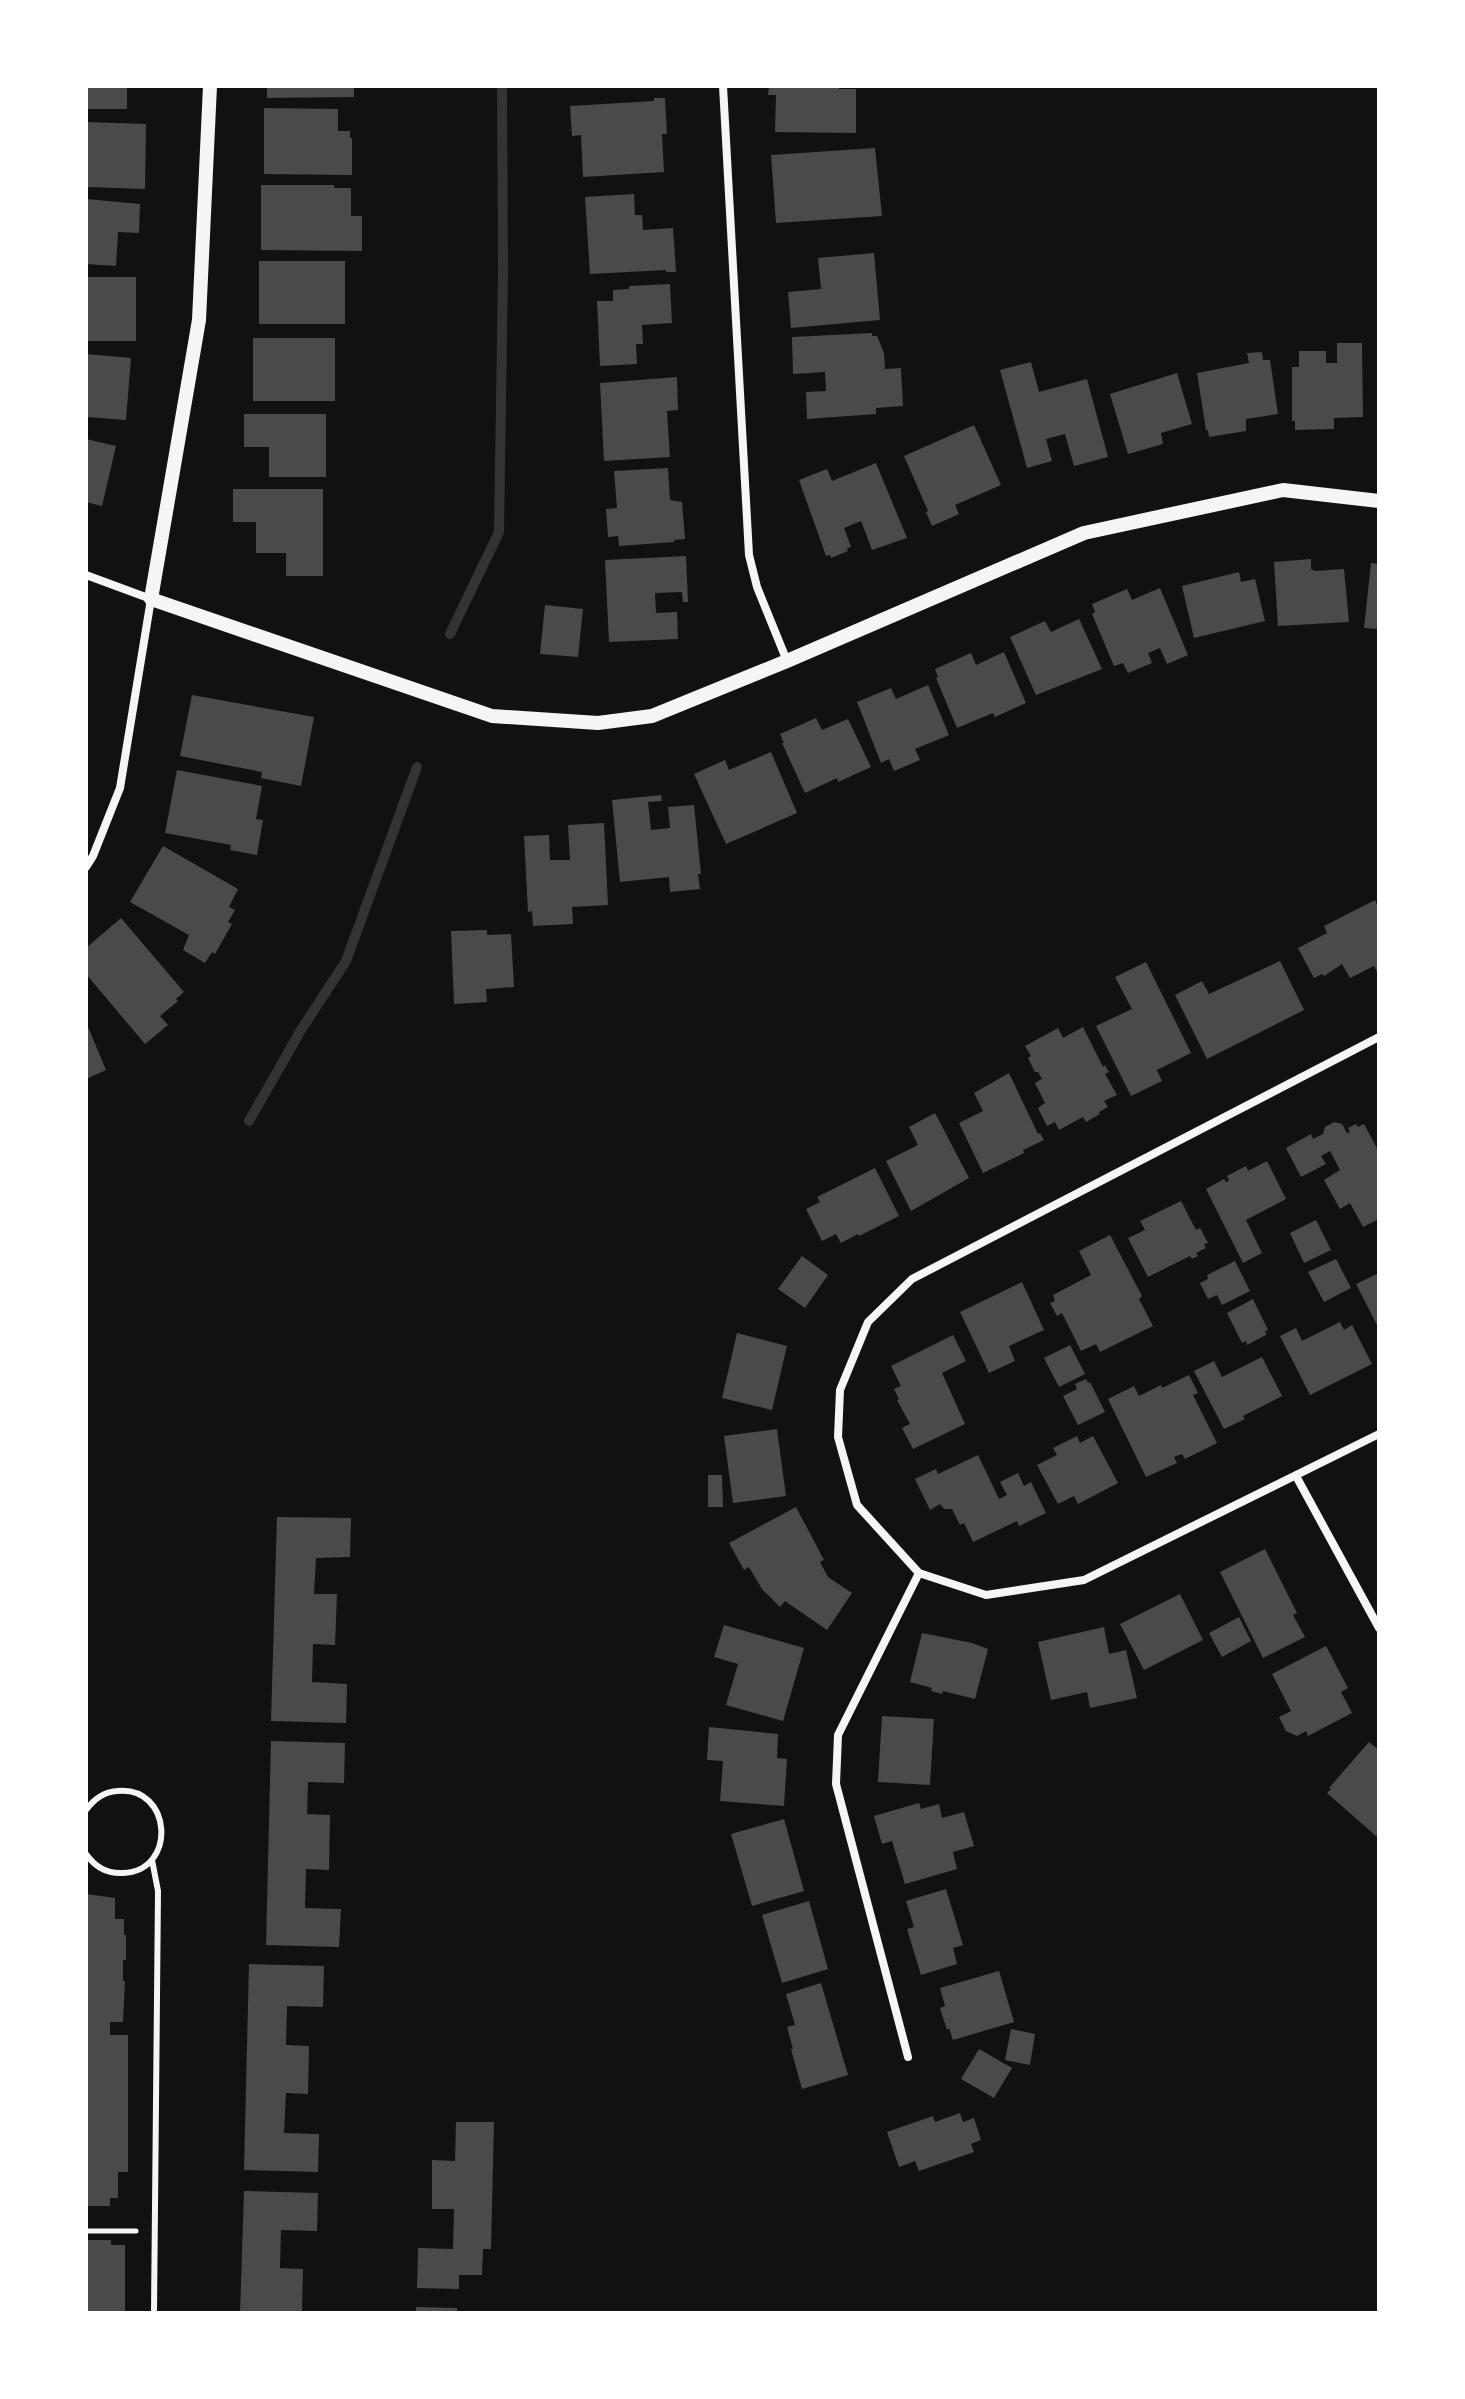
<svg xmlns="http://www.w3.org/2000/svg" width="1465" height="2399" font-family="'Roboto Condensed',sans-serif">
<rect width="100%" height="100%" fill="#111"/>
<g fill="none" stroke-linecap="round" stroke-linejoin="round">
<path stroke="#333" stroke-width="10" d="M450,634L499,532L503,270L502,86
M249,1121L301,1030L346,961L417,767"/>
</g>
<path fill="#4a4a4a" d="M86,86H127V109H86Z
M267,86H354V97L267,98Z
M769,86H839V89H856V133L775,132L776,95H768Z
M654,98H665L667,134H662L664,172L583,177L581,135L572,136L570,106L654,101Z
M264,108L338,109V131H350V138H352V175L264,174Z
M86,122L146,124L145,189L86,187Z
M875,148L882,216L776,223L771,155Z
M261,185H334V188H351V216H362V251L261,250Z
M634,194L635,215H642L643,230L673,228L676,272H666V270L590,274L585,197Z
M86,199L140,204L139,233L118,232L116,266L86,264Z
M874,253L880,320L791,328L788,292L821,289L818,258Z
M259,261H345V324H259Z
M86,277H136V341H86Z
M670,284L672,323L642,325L643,344H636L637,364L600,366L597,301H613V290L629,289V286Z
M872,333V336H877L884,353L885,369L901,368L903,406L876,408V414L807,419L806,392L826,391L825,372L793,374L792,337Z
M253,338H335V401H253Z
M1337,343H1362L1363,417L1334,418V429L1295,430V421H1292V367H1299V351H1326V363H1337Z
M1262,352L1263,360H1270L1278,414L1246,419V431L1209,437L1208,430H1206L1197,373L1249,363L1247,353Z
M86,354L131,358L126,420L86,417Z
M1031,362L1039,392L1087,379L1108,457L1074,466L1065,434L1046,439L1052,461L1027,468L1000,370Z
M1177,373L1192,424L1161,433L1163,444L1128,454L1110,394Z
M677,377L678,410L667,411L670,457L604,461L600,383Z
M244,414H326V477H269V447H244Z
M974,425L1001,485L955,505L959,514L932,526L926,512L928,511L904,456Z
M86,439L116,446L102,506L86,502Z
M876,463L907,538L872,550L861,521L844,528L851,547L847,548L848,551L831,558L830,555L826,556L799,480L827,469L832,481Z
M668,468L670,500L682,502L685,539L674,540V542L619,546L618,536L608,537L606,509L617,508L614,471Z
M233,489H323V576H286V553H256V522H233Z
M686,556L688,602H683L682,592L655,593L656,613L677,612L678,639L609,642L605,560Z
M1311,559V569L1315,571L1344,569L1349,622L1278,626L1274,562Z
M1371,563L1379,564V629L1364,628Z
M1239,572L1241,582L1255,579L1265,621L1194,638L1182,586Z
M1160,588L1188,655L1167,664L1160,648L1148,653L1152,663L1128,673L1123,663L1114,666L1092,614L1095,612L1092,604L1127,589L1132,600Z
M545,605L583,609L578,657L540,654Z
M1079,619L1102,669L1036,695L1010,637L1045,621L1051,632Z
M1004,652L1026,703L995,717L993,713L957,728L936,678L938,677L935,669L971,653L976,665Z
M928,685L949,735L915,749L920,760L894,771L889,759L881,763L857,702L891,688L896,699Z
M192,695L314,717L301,786L261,778L262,772L180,756Z
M816,718L822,730L848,719L871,767L838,782L837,778L805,793L782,743H784L780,734Z
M771,752L797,813L726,844L694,774L725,760L729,770Z
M177,770L262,786L256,819L263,820L257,855L230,850L231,845L165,833Z
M661,795L662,801L648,802L651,830L670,828L668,807L694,805L701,874H698L700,889L670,892L669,877L620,882L612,800Z
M604,823L608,905L572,907L573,924L533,926L532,911L528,912L524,836L549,835L550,860H570L568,825Z
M163,846L238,889L229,907L235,910L228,922L232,924L215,954L212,952L205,963L183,950L189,935L130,902Z
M1375,900L1379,909V971L1377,972L1374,966L1350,978L1342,964L1324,976L1322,974L1314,978L1298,948L1327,933L1324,926Z
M121,918L184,992L176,999L178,1001L160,1016L168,1025L145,1044L86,974V948Z
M487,930V935L511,934L514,987L486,989L487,1002L454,1004L451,931Z
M1280,961L1304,1010L1207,1059L1175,995L1202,981L1209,994Z
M1146,962L1191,1053L1157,1070L1162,1081L1131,1096L1096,1026L1132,1009L1115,977Z
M86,1022L106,1070L86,1079Z
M1083,1027L1103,1067L1105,1065L1109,1072L1105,1074L1117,1095L1104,1101L1108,1107L1099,1112L1100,1114L1086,1122L1083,1117L1059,1130L1055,1122L1047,1126L1038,1108L1045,1103L1035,1083L1042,1079L1038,1072H1035L1028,1058L1031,1056L1025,1046L1058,1028L1063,1038Z
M1009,1073L1038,1134L1040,1133L1044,1140L1023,1150L1024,1153L983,1173L959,1123L983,1111L974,1093Z
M935,1113L969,1178L911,1211L886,1161L918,1145L909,1127Z
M1334,1122L1342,1124L1347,1133L1350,1132L1348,1128L1356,1124L1358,1127L1364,1124L1379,1152V1219L1363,1227L1350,1203L1340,1209L1324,1180L1340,1170L1330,1151L1321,1156L1326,1164L1301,1177L1286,1148L1311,1134L1313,1139L1323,1134L1325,1127Z
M1267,1161L1286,1199L1246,1220L1262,1253L1243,1263L1206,1189L1224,1179L1226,1182L1229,1181L1227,1176L1246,1166L1248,1171Z
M875,1168L899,1216L859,1236L858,1234L841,1243L836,1234L822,1241L806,1209L820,1202L817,1197Z
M1181,1201L1196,1230L1200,1228L1208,1243L1204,1244L1206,1248L1196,1253L1198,1256L1192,1259L1190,1256L1148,1277L1128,1238L1145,1230L1140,1221Z
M1316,1220L1331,1250L1304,1263L1290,1233Z
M1110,1235L1142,1296L1139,1299L1153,1326L1100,1352L1096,1344L1081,1351L1062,1313L1057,1316L1050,1303L1055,1301L1053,1295L1091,1275L1079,1251Z
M802,1256L828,1275L805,1308L778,1289Z
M1336,1259L1351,1288L1324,1302L1308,1272Z
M1235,1261L1250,1291L1222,1305L1217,1295L1208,1299L1200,1283L1208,1279L1207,1275Z
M1379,1273V1329L1356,1284Z
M1022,1282L1044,1330L1009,1346L1015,1361L989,1373L960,1312Z
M1253,1299L1268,1330L1265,1331L1266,1335L1247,1345L1246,1341L1242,1343L1227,1313Z
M1340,1322L1344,1330L1352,1325L1372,1364L1310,1395L1280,1336L1296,1328L1302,1341Z
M737,1333L787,1346L772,1410L722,1398Z
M953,1335L966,1361L942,1373L965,1424L913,1449L902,1428L910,1424L897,1400L899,1399L894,1389L901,1386L891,1366Z
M1070,1345L1085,1374L1059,1387L1044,1358Z
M1262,1357L1282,1396L1243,1416L1245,1419L1224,1429L1194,1371L1214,1361L1222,1377Z
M1189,1375L1198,1393L1193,1395L1217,1443L1185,1459L1182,1454L1174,1457L1177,1463L1146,1477L1108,1399L1134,1386L1139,1396L1161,1385L1162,1388Z
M1086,1379L1088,1383L1090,1382L1105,1412L1078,1425L1063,1396L1077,1389L1075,1384Z
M777,1429L786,1496L733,1503L724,1436Z
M1077,1436L1080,1443L1093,1436L1118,1483L1078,1504L1074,1496L1058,1504L1037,1465L1057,1455L1053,1448Z
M978,1455L999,1499L1007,1495L1000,1482L1018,1473L1024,1486L1031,1482L1046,1513L1019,1526L1017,1521L973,1542L964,1523L960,1525L952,1509H944L940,1504L930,1510L915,1479L936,1469L938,1474Z
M708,1475H722L723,1507H708Z
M796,1507L824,1560L820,1562L828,1577L852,1593L827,1630L785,1601L780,1607L762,1589L749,1567L744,1570L729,1543Z
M277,1517L351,1518L350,1557L316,1558L314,1594H337L335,1645L313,1644L312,1682L347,1684L346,1723L271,1721Z
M1265,1549L1297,1613L1293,1615L1305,1637L1263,1658L1220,1572Z
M1180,1594L1203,1640L1144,1670L1120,1624Z
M1239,1617L1251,1641L1222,1657L1209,1633Z
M724,1625L804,1648L783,1721L726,1705L738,1664L714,1657Z
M1104,1627L1109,1654L1126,1650L1137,1698L1090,1708L1087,1692L1051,1700L1038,1642Z
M922,1633L972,1643L988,1649L975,1699L943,1691L942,1694L931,1691L932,1688L910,1682Z
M1326,1646L1348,1688L1341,1692L1352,1713L1308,1736L1306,1731L1297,1736L1286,1731L1279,1717L1291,1711L1272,1674Z
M882,1716L934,1719L930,1785L878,1782Z
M709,1727L778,1734L777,1758L787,1759L784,1806L720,1801L723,1761L707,1760Z
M271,1741L345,1743L344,1783L308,1782L307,1814L330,1815L329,1870L306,1869L305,1908L341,1909L339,1947L266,1945Z
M1369,1742L1379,1750V1834L1376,1836L1327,1793L1331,1789L1329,1788Z
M919,1803L921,1809L939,1804L942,1818L964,1812L974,1846L953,1852L957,1869L905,1884L892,1841L882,1844L874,1816Z
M784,1819L804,1891L752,1906L731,1834Z
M946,1889L963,1945L953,1948L957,1964L921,1975L907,1929L914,1927L906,1901Z
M86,1894L115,1898V1919H124V1935H126V1960H123V1981H125L123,2022H110V2035H128V2172H118V2198H110V2206H86Z
M809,1901L828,1969L782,1983L762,1915Z
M249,1964L324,1966L323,2007L287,2006L286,2045L309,2046L308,2094L286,2093L284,2133L319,2134L318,2172L244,2170Z
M999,1971L1014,2022L953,2040L949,2028L947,2030L940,2008L945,2006L940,1988Z
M821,1983L848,2075L802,2089L791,2049H793L787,2027L795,2025L786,1994Z
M1011,2029L1035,2034L1030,2065L1005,2060Z
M979,2049L1012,2068L994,2098L961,2079Z
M960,2113L963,2122L974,2118L981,2140L971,2144L974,2152L919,2171L915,2161L899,2167L887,2132L933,2116L935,2122Z
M456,2122H494L491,2249H483L482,2275H459V2289L417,2288L418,2248L453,2249L454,2209H432V2160L455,2161Z
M244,2191L318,2193L317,2231L281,2230L280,2268L303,2269L302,2313H240Z
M86,2240H111V2245H125V2313H86Z
M416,2307L457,2308V2313H416Z"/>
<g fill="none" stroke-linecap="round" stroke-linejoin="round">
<path stroke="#f5f5f5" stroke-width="5" d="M86,2231H136"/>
<path stroke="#f5f5f5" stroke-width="6" d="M86,1810C94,1799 104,1792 117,1791C172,1785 178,1871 123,1873C107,1874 95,1867 86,1854
M152,1860L158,1891L154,2313"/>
<path stroke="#f5f5f5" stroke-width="8" d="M723,86L749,555L757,587L787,661
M86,575L151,599L120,788L93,856L86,867
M1296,1476L1379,1628
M919,1573L857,1505L838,1437L840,1390L868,1322L912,1279L1379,1037
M919,1573L986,1595L1084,1580L1379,1434
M908,2057L836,1784L838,1735L919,1573"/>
<path stroke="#f5f5f5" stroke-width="14" d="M210,86L199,320L151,599L492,716L598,723L652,716L787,661L1084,533L1283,490L1379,501"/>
</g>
<rect width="1465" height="2399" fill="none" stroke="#ffffff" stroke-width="176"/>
</svg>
